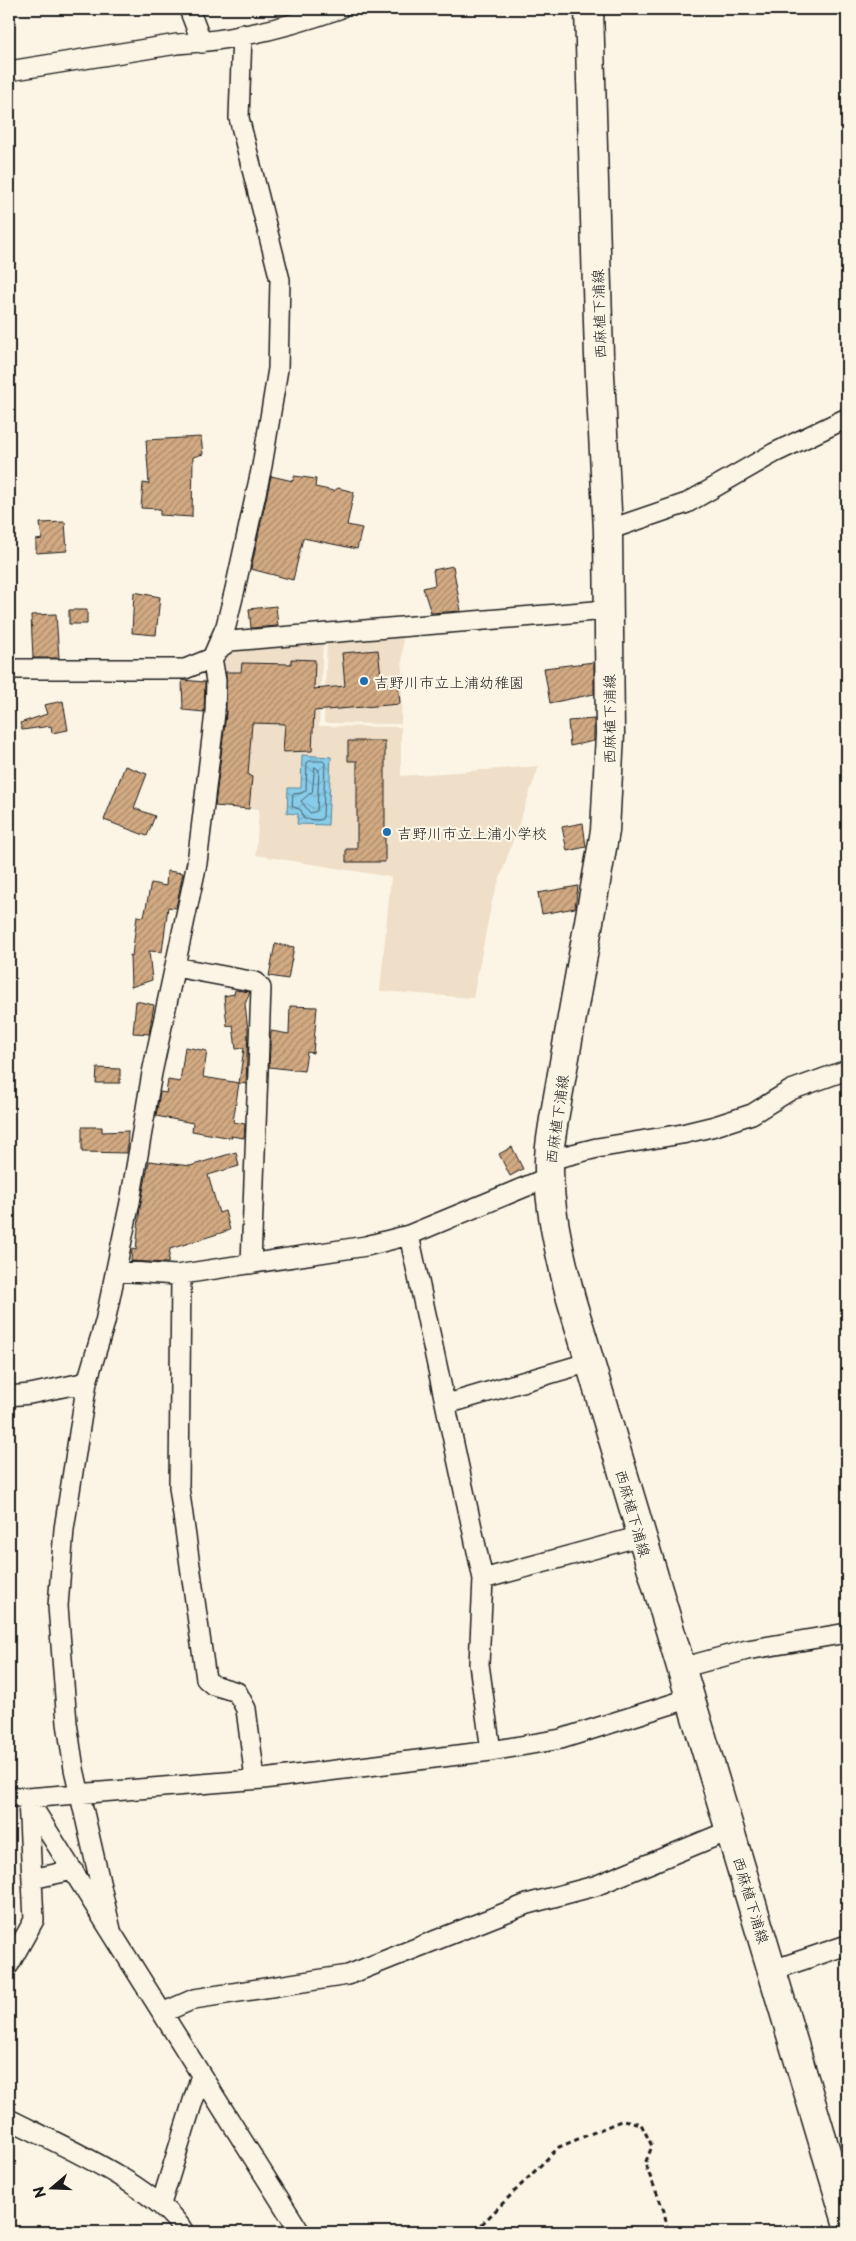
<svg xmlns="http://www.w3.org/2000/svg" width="856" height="2241" font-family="'Playpen Sans','Klee One',sans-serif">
<defs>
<pattern id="water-waves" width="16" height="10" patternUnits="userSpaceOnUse" patternTransform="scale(1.25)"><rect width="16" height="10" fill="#87cce9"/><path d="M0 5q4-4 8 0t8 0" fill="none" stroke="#74afc7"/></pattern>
<pattern id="building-hatch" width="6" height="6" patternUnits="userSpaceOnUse" patternTransform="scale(1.25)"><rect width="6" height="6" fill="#d2aa83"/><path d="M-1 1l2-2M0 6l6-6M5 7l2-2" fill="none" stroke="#aa8a6a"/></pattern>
</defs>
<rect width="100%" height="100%" fill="#fcf5e5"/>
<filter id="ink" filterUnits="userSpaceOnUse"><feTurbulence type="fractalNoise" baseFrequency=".02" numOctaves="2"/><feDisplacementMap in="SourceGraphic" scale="10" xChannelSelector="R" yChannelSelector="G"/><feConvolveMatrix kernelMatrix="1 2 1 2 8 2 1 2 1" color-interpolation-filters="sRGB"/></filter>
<g filter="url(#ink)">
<path fill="#efdec8" d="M403,636L401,724L324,723L327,639Z
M323,641L319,726L401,727V776L539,766L492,901L473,998L380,991L391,877L256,855L259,809L210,806L223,649Z"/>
<path fill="url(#water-waves)" stroke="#5c8697" d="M302,755L331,757L328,825L297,824L298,814L287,813L288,788H301Z"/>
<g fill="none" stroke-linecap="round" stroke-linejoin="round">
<path stroke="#47626e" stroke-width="1" d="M310,761H323L325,763L323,817L321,820L304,819L301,810L292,806L293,794L302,793L306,790L307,763Z
M315,767L319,770L317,811L310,813L301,801L312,792Z"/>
</g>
<path fill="url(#building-hatch)" stroke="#1c1c1c" d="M201,437L203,454L193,457L192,517L160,515V509L141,508L143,483L149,484L146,440Z
M271,476L293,481L294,476L316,479L315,487L334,491L338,488L354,492L347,525L362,528L357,549L303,538L293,580L251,569Z
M65,522L67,551L36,553V540L42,539L40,523Z
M453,566L461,611L431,613L423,588L435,585L433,570Z
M134,592L160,597L156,635L132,633Z
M276,606L278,626L251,628L249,609Z
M69,610H87V624H69Z
M56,614L59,658H33L31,615Z
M378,650L382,684L398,683L400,704L314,711L312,751L283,752L285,724L252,723L248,775L252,777L249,809L215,806L226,714V672H241L242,663L291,664V659L315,660L314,689L345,686L342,653Z
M594,662V694L550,703L544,668Z
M182,680L205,682L204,712L183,710Z
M63,701L68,730L52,733L51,726L22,730L20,723L47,714L44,705Z
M594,719V741L570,746L568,721Z
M348,741H385V862H346V849H357V761H348Z
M125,766L147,774L134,808L155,816L147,836L104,820Z
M583,823L586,847L567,851L562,827Z
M167,871L183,873L176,908L168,907L162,952L149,951L152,980L131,987L130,955L132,956L137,916L144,917L151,883L166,886Z
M578,886L575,908L542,914L538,893Z
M275,944L294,947L288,979L269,976Z
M235,990L250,992L245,1004L248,1030L246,1084L239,1083L244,1048L236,1049L233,1025L227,1026L224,996L234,994Z
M136,1001L154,1005L149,1034L133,1033Z
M290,1006L317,1007L313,1053L307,1052L304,1071L269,1067L271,1031L289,1034Z
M185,1047L207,1051L203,1077L239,1083L233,1122L245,1124L244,1138L231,1136L232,1138L192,1131L193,1123L156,1116L160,1092L166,1093L168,1080L180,1082Z
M97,1068L120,1069V1083H96Z
M82,1127H102V1132L128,1131L127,1153L82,1152Z
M512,1147L523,1169L510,1176L499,1154Z
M236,1152L239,1166L208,1175L219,1213L225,1211L230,1230L170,1249L168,1263L131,1261L132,1249L136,1250L140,1207L149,1161L190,1166Z"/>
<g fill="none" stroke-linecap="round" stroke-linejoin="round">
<g stroke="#1c1c1c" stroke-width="22">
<path id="street" d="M189,9L202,43
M9,71L177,44C231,41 288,27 339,9
M608,530L687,503L774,453L847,418
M9,669H185L212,658L221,647L230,641L607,610
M175,967L256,982L261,988L251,1264
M549,1160L597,1148L682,1134L715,1126L752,1114L791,1090L847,1070
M409,1235L483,1579L479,1664L491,1751
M116,1271L176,1275L366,1246L409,1235L549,1177
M181,1275L179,1487L206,1679L213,1685L237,1692L246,1709L255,1779
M9,1396L30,1394L87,1382
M447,1404L590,1362
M483,1579L641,1536
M681,1668L747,1650L847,1633
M9,1796L27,1798L263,1779L491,1751L561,1739L691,1698
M27,1798L300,2232
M32,1879L73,1870
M111,1930L74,1769L67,1723L58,1606L64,1529L87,1382L105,1322L130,1202L152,1073L197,863L215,713L216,681L212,658L226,626L235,589L262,466L278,369L280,280L239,118L242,34
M9,1965L34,1920L28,1799
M773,1970L847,1945
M162,2013L194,1999L348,1975L527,1904L595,1886L731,1830
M9,2119C56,2143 159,2187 184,2232
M161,2204L201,2075"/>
</g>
<g stroke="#1c1c1c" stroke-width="31">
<path id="secondary" d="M589,9L599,356L608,530L610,734L605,831L554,1119C552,1133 549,1147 549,1161C548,1208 560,1254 571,1299L847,2222"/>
</g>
<path stroke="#1c1c1c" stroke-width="3" stroke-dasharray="5 4" stroke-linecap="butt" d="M466,2232L477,2229L559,2147L623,2120L641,2124L652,2146L645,2164L664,2211L668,2232"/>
<use href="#street" stroke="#fcf5e5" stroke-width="19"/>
<use href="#secondary" stroke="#fcf5e5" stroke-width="28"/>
</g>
</g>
<g fill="#1f6fb2" stroke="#fcf5e5" stroke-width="2">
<circle cx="364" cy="681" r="5"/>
<circle cx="387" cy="832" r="5"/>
</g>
<g text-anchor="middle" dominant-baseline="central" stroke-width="4.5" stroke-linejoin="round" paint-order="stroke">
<g font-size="15" fill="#1c1c1c" stroke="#fcf5e5">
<text transform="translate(598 314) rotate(-92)">西麻植下浦線</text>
<text transform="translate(608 719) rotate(-90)">西麻植下浦線</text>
<text transform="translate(556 1119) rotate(-82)">西麻植下浦線</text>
<text transform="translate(634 1513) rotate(74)">西麻植下浦線</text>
<text transform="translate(752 1900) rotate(73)">西麻植下浦線</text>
</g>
<g font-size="15" fill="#1c1c1c" stroke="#fcf5e5" text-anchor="start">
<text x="374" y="681">吉野川市立上浦幼稚園</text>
<text x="397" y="832">吉野川市立上浦小学校</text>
</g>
</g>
<rect width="856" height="2241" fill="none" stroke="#fcf5e5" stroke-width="30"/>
<rect x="15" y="15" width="826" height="2211" fill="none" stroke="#1c1c1c" stroke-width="2" filter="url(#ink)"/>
<g transform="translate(52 2188) rotate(251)" stroke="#fcf5e5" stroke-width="4" paint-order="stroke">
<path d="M0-4L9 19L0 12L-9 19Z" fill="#1c1c1c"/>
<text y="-8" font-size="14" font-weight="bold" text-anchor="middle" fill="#1c1c1c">N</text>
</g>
</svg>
